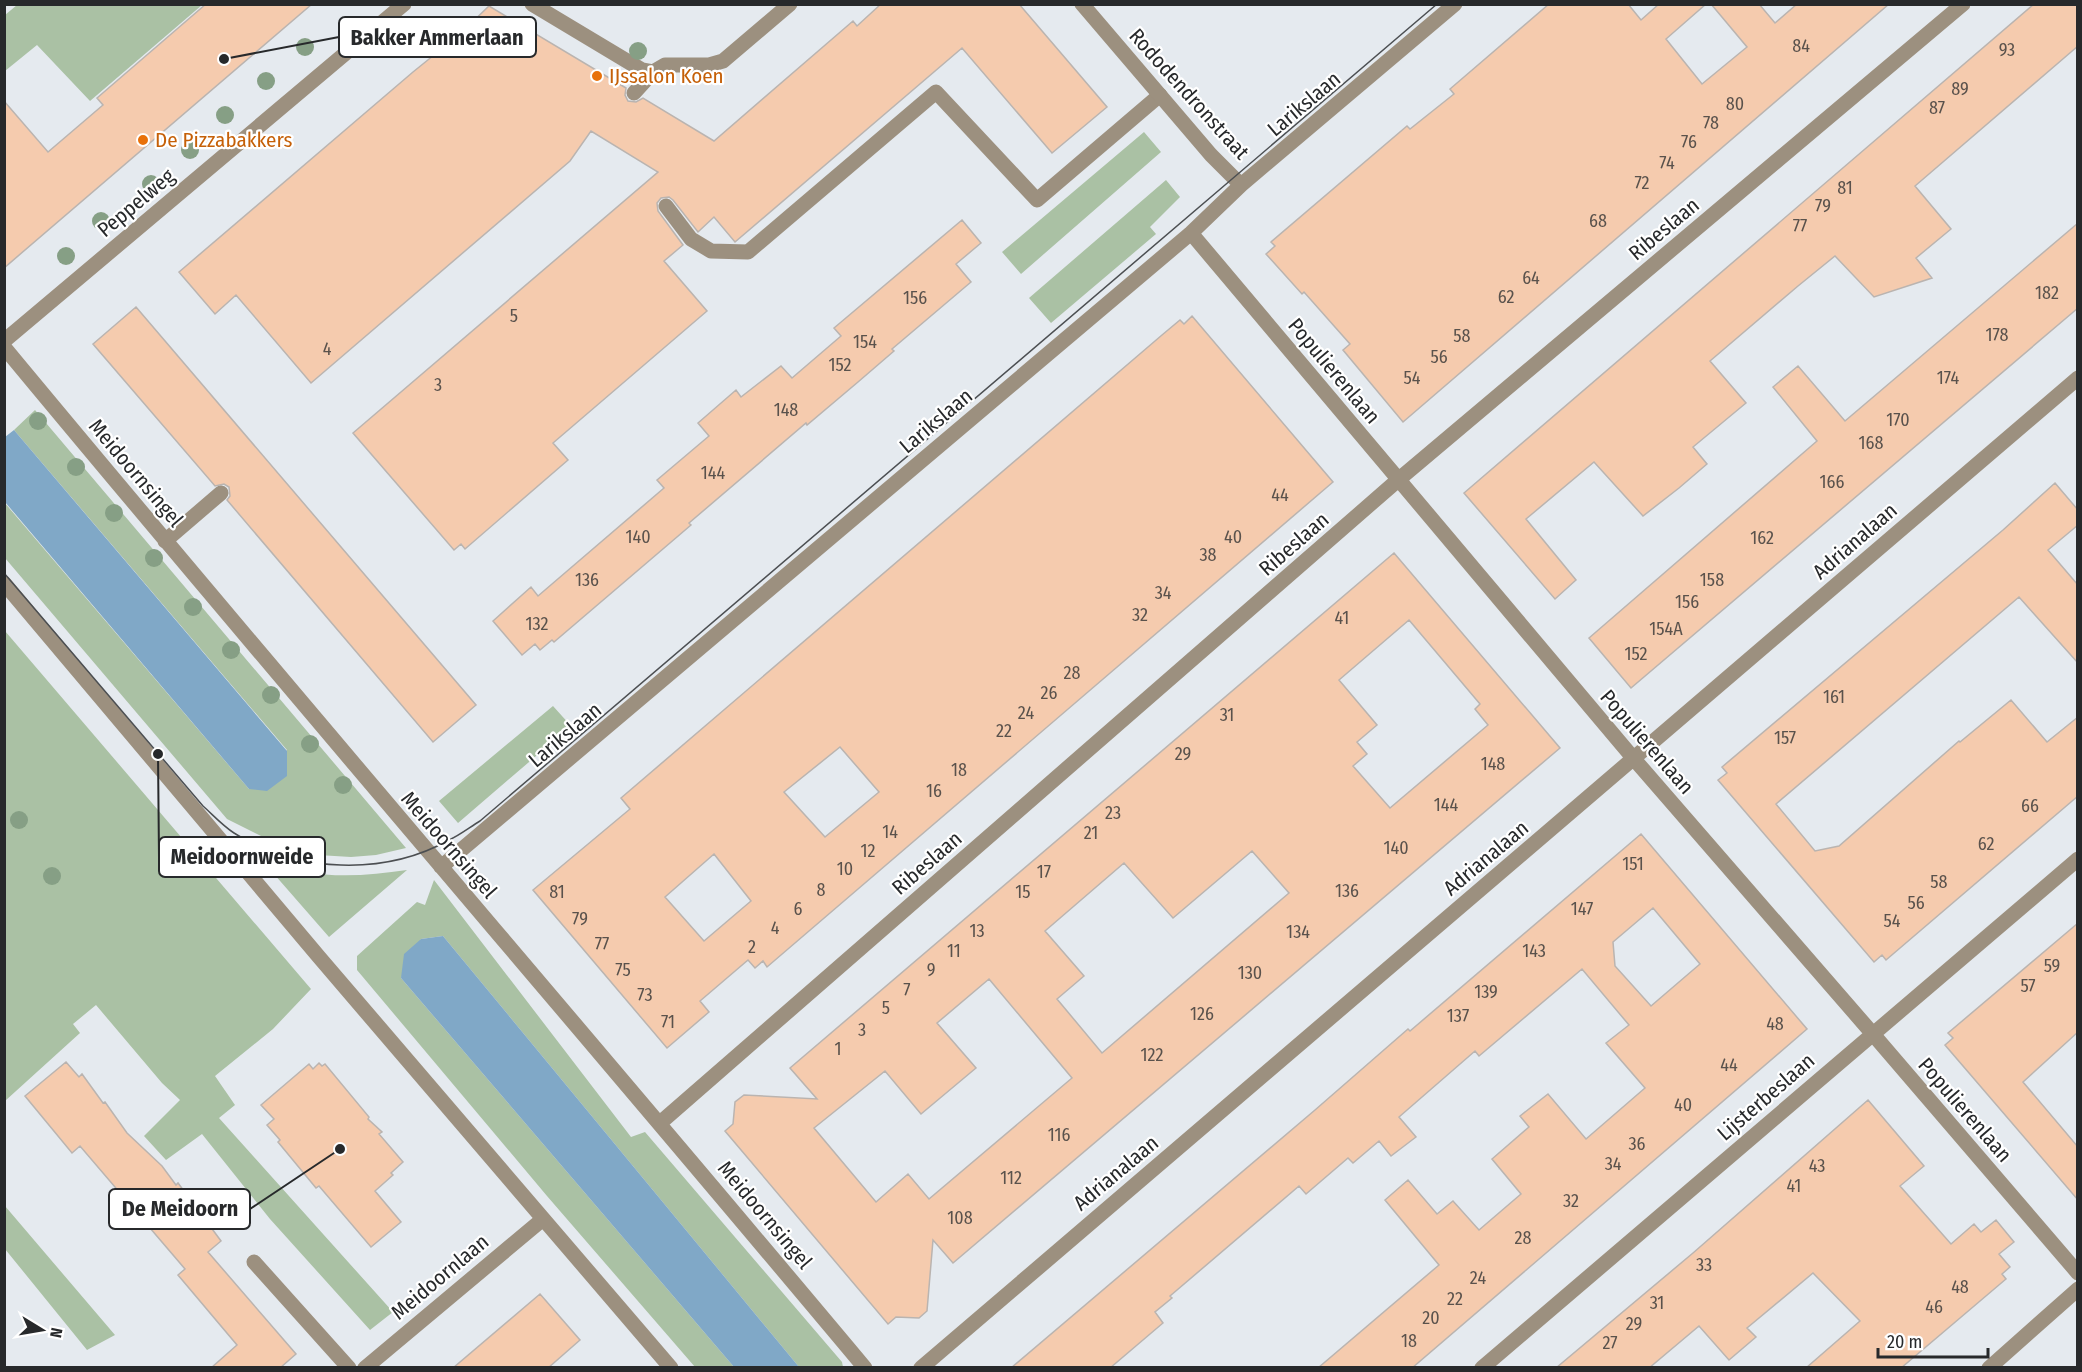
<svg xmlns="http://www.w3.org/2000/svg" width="2082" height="1372" font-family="'Fira Sans Condensed',sans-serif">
<rect width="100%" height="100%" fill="#e5eaef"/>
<path fill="#aac1a4" d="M17,5V4L202,5L90,101L37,45L5,71V15Z
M1144,132L1161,152L1021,274L1002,252Z
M1166,180L1180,197L1150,227L1156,234L1051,323L1029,298Z
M35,410L406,848L376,855L351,857L318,855L287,849L227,819L5,558L4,502L249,789L287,750L14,430Z
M5,631L311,989L273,1029L215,1076L235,1105L219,1118L393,1312L370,1330L270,1219L202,1134L166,1160L144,1136L180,1100L162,1083L96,1005L73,1024L80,1033L5,1101Z
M553,706L571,726L458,823L439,801Z
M260,858C275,862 290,870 305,872C339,878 373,875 407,870L329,937Z
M434,880L631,1137L645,1132L842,1362L843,1367H799L443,936L421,939L401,978L734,1367H695L547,1196L357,970V956L417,902L425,905Z
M4,1206H5L115,1335L87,1350L5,1249Z"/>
<path fill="#80a8c7" d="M14,430L287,751V776L267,791L249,789L5,502V437Z
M443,936L799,1367H734L401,978L404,954L421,939Z"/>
<path fill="#f5cbae" stroke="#bab4b0" stroke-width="1.5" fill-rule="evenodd" d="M206,4H312L4,268V101L48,152L103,105L97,98Z
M881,4H1019L1107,107L1052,153L962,48L735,242L714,217L698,232L673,200L669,197L661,198L657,203L658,211L683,245L664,261L707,311L553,443L568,460L465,549L461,544L454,550L353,433L658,172L591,131L570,161L311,383L236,295L215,314L179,272L413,72L460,34L489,6L626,88L625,95L628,101L636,102L643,98L714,141L853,21L857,26Z
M1549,4H1628L1641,20L1659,4H1706L1666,39L1702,84L1747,47L1711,4H1759L1775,23L1797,4H1889L1403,422L1343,350L1350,344L1304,292L1302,294L1266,254L1275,246L1271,242L1407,126L1410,129L1454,94L1450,89Z
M2034,4H2078V46L1915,186L1951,229L1916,258L1932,278L1874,297L1835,256L1798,286L1710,361L1746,403L1693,447L1707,464L1679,488L1643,516L1594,462L1526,519L1576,580L1555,599L1464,493Z
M962,220L981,243L956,264L971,282L892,349L894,351L858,382L807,425L806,423L689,523L691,525L554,642L552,640L540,650L535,644L522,655L493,621L531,587L538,596L664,488L657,480L709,436L698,423L736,390L741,397L781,366L792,378L841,336L834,328Z
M2078,223V308L1631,688L1589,638L1817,441L1773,387L1798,366L1845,421Z
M136,307L476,705L433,742L227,500L230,496L229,487L224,484L215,486L93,344Z
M1192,316L1333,482L767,967L763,961L755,968L748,960L700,1001L709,1012L667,1048L533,890L630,809L621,798L1162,335L1180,320L1184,324ZM840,747L879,792L825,837L784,792ZM714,854L751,901L704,941L665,897Z
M2055,483L2078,510V525L2048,550L2078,585V663L2019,597L1776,804L1815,851L1839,846L1959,741L1960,742L2011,700L2047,742L2078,717V796L1886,960L1882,955L1874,962L1718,780L1727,773L1722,767L2003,530Z
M1394,553L1560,748L953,1263L933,1240L927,1311L919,1318L896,1317L888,1324L725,1131L733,1124L735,1102L744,1095L817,1099L790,1068ZM1409,620L1480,704L1475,709L1488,725L1390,808L1353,766L1367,754L1357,742L1377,725L1339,680ZM1252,851L1289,893L1102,1053L1057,999L1084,976L1045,931L1124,863L1173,918ZM989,979L1072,1078L929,1199L908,1174L876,1202L814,1128L885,1071L921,1114L976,1068L937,1023Z
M1641,834L1807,1029L1412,1368H1318L1439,1265L1385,1200L1408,1180L1437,1214L1453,1201L1479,1230L1521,1194L1492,1159L1529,1127L1520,1116L1548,1094L1586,1139L1645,1088L1606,1043L1629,1025L1582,969L1479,1056L1475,1051L1399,1117L1416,1137L1391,1156L1379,1141L1353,1163L1348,1158L1306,1194L1299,1186L1170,1296L1172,1298L1155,1312L1163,1323L1110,1368H1011L1315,1110L1408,1029L1410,1031ZM1653,908L1700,964L1651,1006L1615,966L1613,942Z
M2078,923V1032L2023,1082L2078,1147V1200L1945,1045L1953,1038L1948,1033Z
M66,1062L79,1077L82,1074L103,1103L105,1102L127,1133L162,1166L176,1185L178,1183L221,1241L208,1252L296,1354L280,1368H211L237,1345L178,1275L185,1269L80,1146L72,1153L25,1096Z
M319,1063L322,1066L325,1064L369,1117L368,1119L382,1132L379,1134L403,1162L391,1173L393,1175L375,1191L401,1222L371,1247L319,1186L316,1188L278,1142L280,1140L267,1125L274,1119L261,1105L309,1064L313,1069Z
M1868,1100L1924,1166L1900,1186L1951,1244L1974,1224L1981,1232L1996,1220L2014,1242L1999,1254L2010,1267L2002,1274L2006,1279L1901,1368H1806L1860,1321L1813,1273L1747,1328L1756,1337L1729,1360L1699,1326L1649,1368H1556L1693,1253Z
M540,1294L580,1340L548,1368H453Z"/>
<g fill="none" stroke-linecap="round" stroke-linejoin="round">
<path stroke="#9c907f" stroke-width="15" d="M666,206L691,239L711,251L748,252L936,92L1037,200L1160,95"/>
<path stroke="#9c907f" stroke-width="15" d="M532,4L642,70L653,72"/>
<path stroke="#9c907f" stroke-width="15" d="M1082,4L1211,155L1241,185
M634,93L653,72L665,65H709L723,61L790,4
M1191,233L1634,759L1872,1033L2078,1273
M4,341L404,4
M4,347C288,690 579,1026 865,1368
M165,541L221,493
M4,583L319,957L671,1368
M441,867L1191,233L1241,185L1455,4
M660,1123L1398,480L1963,4
M254,1262L349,1368
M365,1368L543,1219
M921,1368L2078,378
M1482,1368L2078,859
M1989,1368L2078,1289"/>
<path stroke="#4c4f52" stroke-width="1.5" d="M4,573L203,806C213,815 223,826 234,833C296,873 385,876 449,840C460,835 470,827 480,821L1437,4"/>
</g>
<g fill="#869f85">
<circle cx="305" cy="47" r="9"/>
<circle cx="638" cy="51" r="9"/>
<circle cx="266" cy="81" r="9"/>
<circle cx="225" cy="115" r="9"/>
<circle cx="190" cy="150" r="9"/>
<circle cx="151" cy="184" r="9"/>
<circle cx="101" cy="221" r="9"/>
<circle cx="66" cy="256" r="9"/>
<circle cx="38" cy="421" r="9"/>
<circle cx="76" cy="467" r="9"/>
<circle cx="114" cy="513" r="9"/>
<circle cx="154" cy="558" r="9"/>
<circle cx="193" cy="607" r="9"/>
<circle cx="231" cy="650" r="9"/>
<circle cx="271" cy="695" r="9"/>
<circle cx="310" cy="744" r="9"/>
<circle cx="343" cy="785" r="9"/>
<circle cx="19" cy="820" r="9"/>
<circle cx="52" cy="876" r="9"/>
</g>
<g fill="#e8710a" stroke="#fff" stroke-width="2">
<circle cx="597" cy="76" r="6"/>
<circle cx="143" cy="140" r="6"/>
</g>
<g text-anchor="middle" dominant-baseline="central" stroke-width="4.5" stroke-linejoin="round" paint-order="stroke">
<g font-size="18" fill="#5a524c">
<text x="1801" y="46">84</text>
<text x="2007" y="50">93</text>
<text x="1960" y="89">89</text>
<text x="1735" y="104">80</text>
<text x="1937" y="108">87</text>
<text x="1711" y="123">78</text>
<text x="1689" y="142">76</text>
<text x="1667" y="163">74</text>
<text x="1642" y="183">72</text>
<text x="1845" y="188">81</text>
<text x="1823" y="206">79</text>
<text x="1598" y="221">68</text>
<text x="1800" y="226">77</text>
<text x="1531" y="278">64</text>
<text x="2047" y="293">182</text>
<text x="1506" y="297">62</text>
<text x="915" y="298">156</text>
<text x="514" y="316">5</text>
<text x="1997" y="335">178</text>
<text x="1462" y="336">58</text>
<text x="865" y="342">154</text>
<text x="327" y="349">4</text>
<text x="1439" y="357">56</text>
<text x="840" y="365">152</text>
<text x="1412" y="378">54</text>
<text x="1948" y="378">174</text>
<text x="438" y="385">3</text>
<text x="786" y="410">148</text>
<text x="1898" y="420">170</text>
<text x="1871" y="443">168</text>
<text x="713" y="473">144</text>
<text x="1832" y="482">166</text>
<text x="1280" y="495">44</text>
<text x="638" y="537">140</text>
<text x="1233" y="537">40</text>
<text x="1762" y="538">162</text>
<text x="1208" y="555">38</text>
<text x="587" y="580">136</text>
<text x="1712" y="580">158</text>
<text x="1163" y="593">34</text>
<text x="1687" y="602">156</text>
<text x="1140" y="615">32</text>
<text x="1342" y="618">41</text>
<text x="537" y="624">132</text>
<text x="1666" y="629">154A</text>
<text x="1636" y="654">152</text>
<text x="1072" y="673">28</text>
<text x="1049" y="693">26</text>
<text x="1834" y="697">161</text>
<text x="1026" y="713">24</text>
<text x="1227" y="715">31</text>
<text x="1004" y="731">22</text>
<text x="1785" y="738">157</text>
<text x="1183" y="754">29</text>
<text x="1493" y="764">148</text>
<text x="959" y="770">18</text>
<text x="934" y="791">16</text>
<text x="1446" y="805">144</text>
<text x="2030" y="806">66</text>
<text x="1113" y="813">23</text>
<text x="890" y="832">14</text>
<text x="1091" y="833">21</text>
<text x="1986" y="844">62</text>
<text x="1396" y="848">140</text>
<text x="868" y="851">12</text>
<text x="1633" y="864">151</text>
<text x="845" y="869">10</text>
<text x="1044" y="872">17</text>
<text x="1939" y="882">58</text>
<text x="821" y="890">8</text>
<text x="1347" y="891">136</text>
<text x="557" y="892">81</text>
<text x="1023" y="892">15</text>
<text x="1916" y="903">56</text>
<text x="798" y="909">6</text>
<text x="1582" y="909">147</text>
<text x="580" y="919">79</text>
<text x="1892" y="921">54</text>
<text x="775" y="928">4</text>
<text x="977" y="931">13</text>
<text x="1298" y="932">134</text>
<text x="602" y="944">77</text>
<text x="752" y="947">2</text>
<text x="954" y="951">11</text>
<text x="1534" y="951">143</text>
<text x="2052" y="966">59</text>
<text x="623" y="970">75</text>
<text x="931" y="970">9</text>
<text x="1250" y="973">130</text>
<text x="2028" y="986">57</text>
<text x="907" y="990">7</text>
<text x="1486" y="992">139</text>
<text x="645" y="995">73</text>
<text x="886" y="1008">5</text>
<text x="1202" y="1014">126</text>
<text x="1458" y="1016">137</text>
<text x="668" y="1022">71</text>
<text x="1775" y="1024">48</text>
<text x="862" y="1030">3</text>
<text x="838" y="1049">1</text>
<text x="1152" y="1055">122</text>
<text x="1729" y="1065">44</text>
<text x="1683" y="1105">40</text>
<text x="1059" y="1135">116</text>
<text x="1637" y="1144">36</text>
<text x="1613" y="1164">34</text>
<text x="1817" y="1166">43</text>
<text x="1011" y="1178">112</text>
<text x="1794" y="1186">41</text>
<text x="1571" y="1201">32</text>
<text x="960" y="1218">108</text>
<text x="1523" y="1238">28</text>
<text x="1704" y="1265">33</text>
<text x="1478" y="1278">24</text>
<text x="1960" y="1287">48</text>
<text x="1455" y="1299">22</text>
<text x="1657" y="1303">31</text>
<text x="1934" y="1307">46</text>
<text x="1431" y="1318">20</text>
<text x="1634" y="1324">29</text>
<text x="1409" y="1341">18</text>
<text x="1610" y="1343">27</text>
</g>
<g font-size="21" fill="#c56008" stroke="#fff" text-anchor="start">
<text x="609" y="76">IJssalon Koen</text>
<text x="155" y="140">De Pizzabakkers</text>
</g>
<g font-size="21" fill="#27292b" stroke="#fff">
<text transform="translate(1189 94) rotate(48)">Rododendronstraat</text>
<text transform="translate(1304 104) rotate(-40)">Larikslaan</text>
<text transform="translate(136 203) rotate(-40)">Peppelweg</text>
<text transform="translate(1664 229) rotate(-40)">Ribeslaan</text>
<text transform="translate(1334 371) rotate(50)">Populierenlaan</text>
<text transform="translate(936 421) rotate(-40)">Larikslaan</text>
<text transform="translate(136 473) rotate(50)">Meidoornsingel</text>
<text transform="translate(1855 541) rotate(-41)">Adrianalaan</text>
<text transform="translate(1294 544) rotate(-41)">Ribeslaan</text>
<text transform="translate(565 735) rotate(-40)">Larikslaan</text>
<text transform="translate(1647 742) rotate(49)">Populierenlaan</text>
<text transform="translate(449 845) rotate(49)">Meidoornsingel</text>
<text transform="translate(1486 858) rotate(-40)">Adrianalaan</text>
<text transform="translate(927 863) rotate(-41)">Ribeslaan</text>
<text transform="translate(1766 1097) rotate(-41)">Lijsterbeslaan</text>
<text transform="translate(1965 1110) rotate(49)">Populierenlaan</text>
<text transform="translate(1116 1173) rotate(-40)">Adrianalaan</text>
<text transform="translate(765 1215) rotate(50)">Meidoornsingel</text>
<text transform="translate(440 1277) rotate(-40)">Meidoornlaan</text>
</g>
</g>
<path fill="none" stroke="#27292b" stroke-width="2" d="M224 59L339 37M158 754L159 857M340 1149L250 1209"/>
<g fill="#27292b" stroke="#fff" stroke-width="2">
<circle cx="224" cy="59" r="6"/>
<circle cx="158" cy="754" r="6"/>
<circle cx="340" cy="1149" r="6"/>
</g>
<g fill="#fff" stroke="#27292b" stroke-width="2">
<rect x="339" y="17" width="197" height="40" rx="6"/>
<rect x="159" y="837" width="166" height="40" rx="6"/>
<rect x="109" y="1189" width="141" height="40" rx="6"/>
</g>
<g font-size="22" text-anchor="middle" font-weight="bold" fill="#27292b">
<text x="437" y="45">Bakker Ammerlaan</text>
<text x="242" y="864">Meidoornweide</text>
<text x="180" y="1216">De Meidoorn</text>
</g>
<rect width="2082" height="1372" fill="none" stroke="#27292b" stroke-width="12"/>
<g transform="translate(42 1330) rotate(101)" stroke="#ffffff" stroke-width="4.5" paint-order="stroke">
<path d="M0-4.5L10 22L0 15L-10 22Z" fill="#27292b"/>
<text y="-9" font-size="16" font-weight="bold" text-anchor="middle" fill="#27292b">N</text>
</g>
<path d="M1878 1348v9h110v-9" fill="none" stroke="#27292b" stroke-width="3"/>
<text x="1887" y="1348" font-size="18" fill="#27292b" stroke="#ffffff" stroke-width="4.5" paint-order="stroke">20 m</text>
</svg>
